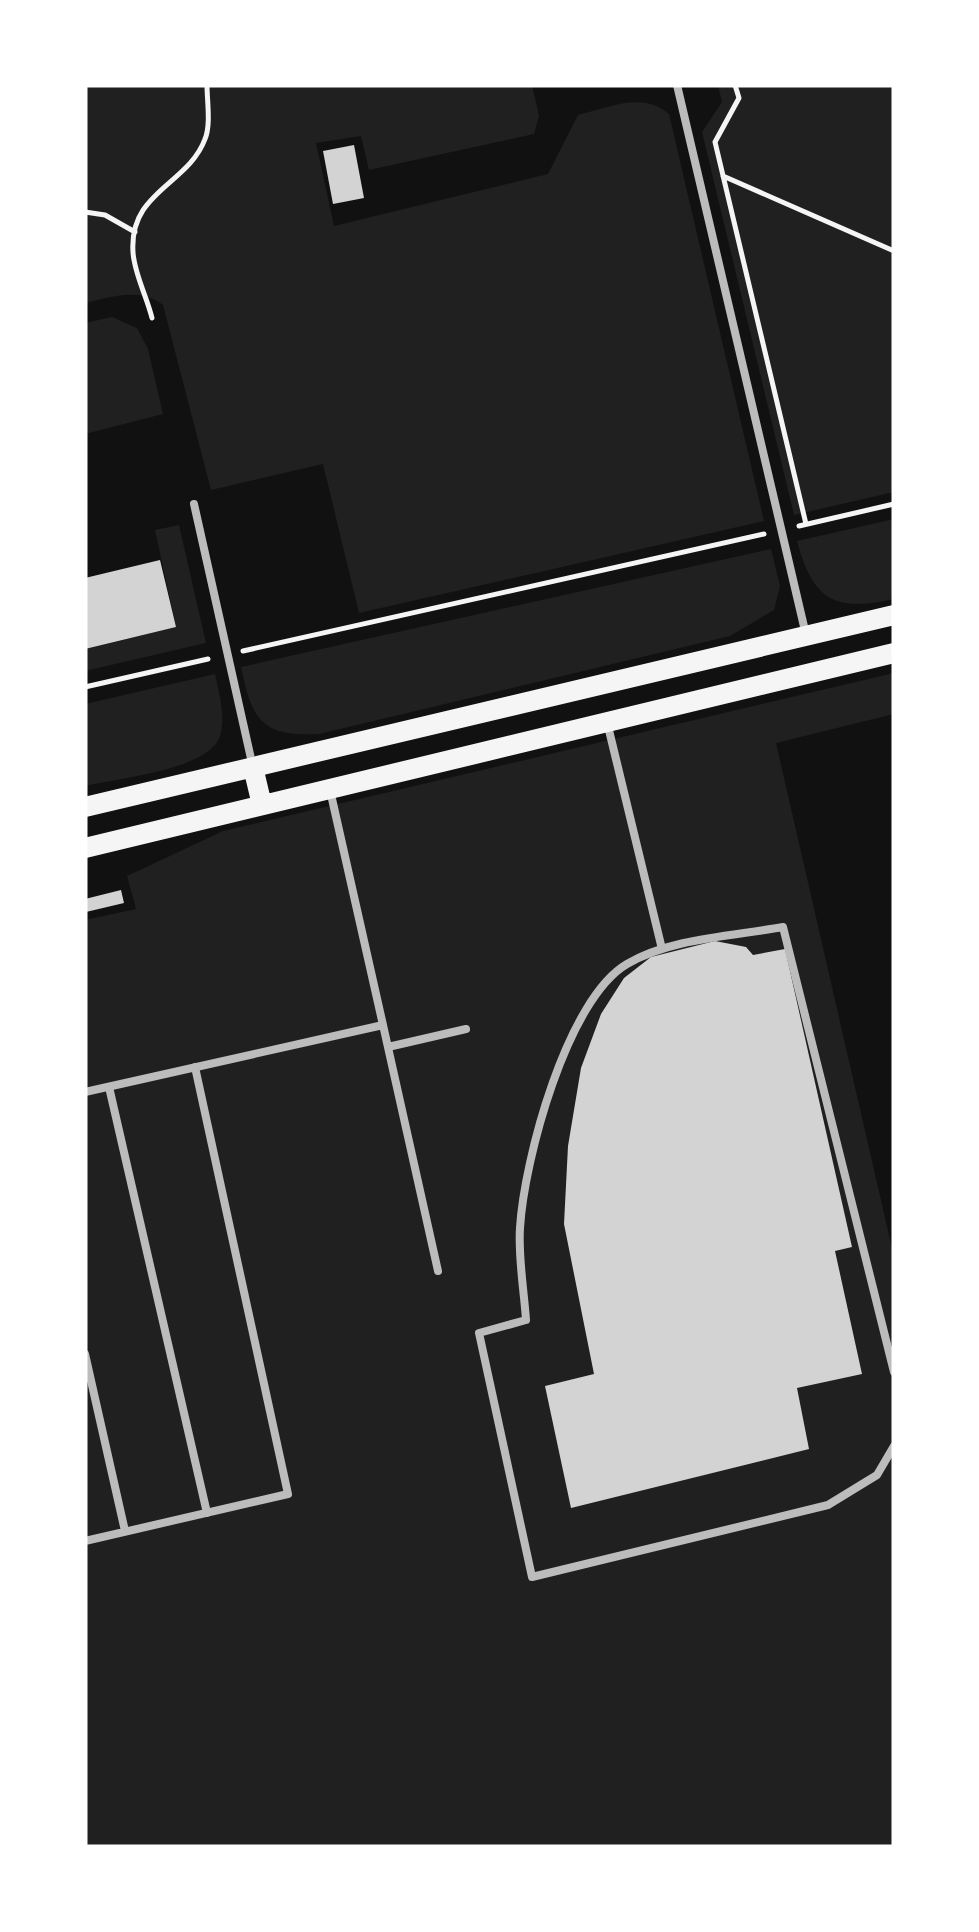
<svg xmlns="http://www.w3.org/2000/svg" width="979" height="1932" font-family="'Fira Sans',sans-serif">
<rect width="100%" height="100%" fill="#111"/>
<path fill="#202020" d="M85,85H532L539,116L534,134L369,170L361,136L316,143L334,226L548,174L578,115C609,108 642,91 669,114L764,521L359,613L323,464L211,490L163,305C140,287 111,297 85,303Z
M718,85H894V492L794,515L702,132L722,102Z
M112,317L137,328L148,349L163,414L85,434V323Z
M894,519V599C835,612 813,601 797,541Z
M179,525L206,643L85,671V649L176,627L155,530Z
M771,549L780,586L774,610L730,636L319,734C262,737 252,721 241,667Z
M894,673V714L776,743L894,1257V1847H85V920L136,909L127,876L223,831Z
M215,674C219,693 226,717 220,736C209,770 118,778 85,786V704Z"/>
<path fill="#d3d3d3" d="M354,145L364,198L333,204L323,151Z
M160,560L176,627L85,649V578Z
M121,890L124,903L86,912L85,899Z
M715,941L746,947L753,955L785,949L852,1247L835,1251L862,1374L797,1388L809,1449L571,1508L545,1386L594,1374L564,1224L568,1146L581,1068L601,1014L624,978L651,957Z"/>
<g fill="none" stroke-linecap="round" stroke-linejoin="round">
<path stroke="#f5f5f5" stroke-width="5" d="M735,85L739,98L715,142L806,524
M723,176L894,251
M85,212L105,215L135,232
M152,318C147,297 134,273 133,252C129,191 188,185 205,139C211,125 207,101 207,85
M799,526L894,504
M243,651L764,534
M85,687L208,659"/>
<path stroke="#bcbcbc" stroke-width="8" d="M677,85L806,635
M194,504L252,763
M607,722L662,949
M383,1025L438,1271
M388,1047L466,1029
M109,1087L207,1513
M85,1092L383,1025L330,790
M85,1354L125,1531
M894,1372L783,927C734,936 671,938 627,964C567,999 524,1160 520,1228C518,1257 524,1290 526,1320L479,1333L532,1577L828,1505L877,1475L894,1446
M85,1541L288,1494L195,1067"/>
<path stroke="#f5f5f5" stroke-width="20" d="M253,767L262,805
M85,807L894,615
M85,848L894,653"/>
</g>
<rect width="979" height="1932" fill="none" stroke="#ffffff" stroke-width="175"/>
</svg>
